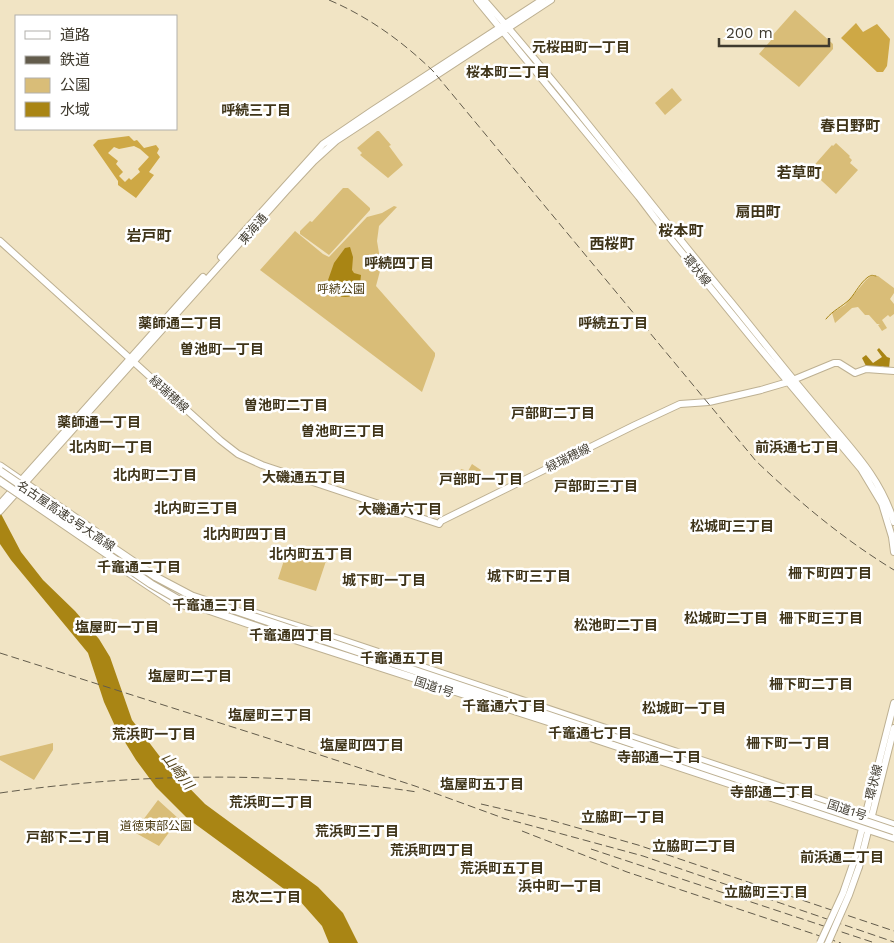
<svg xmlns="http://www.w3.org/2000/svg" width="894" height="943" font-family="'Work Sans','Noto Sans JP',sans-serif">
<rect width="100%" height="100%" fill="#f1e4c4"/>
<path fill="#d9bd78" d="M795,10L833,44V49L799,87L759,54L773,38L771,37Z
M672,88L682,100L665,115L655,103Z
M377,131H379L391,145L389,146L403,165L388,178L360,155L362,153L357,148Z
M836,143L850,156L849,157L852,160L850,163L858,170L836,194L810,170L832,145L833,146Z
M343,188H348L370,208V210L329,255L300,234V231L310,221L312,222Z
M394,206L397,207L379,226L377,241L379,253L380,271L376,286L435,353V356L422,392L260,270L295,231L323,254L329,257L367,217L382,213Z
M871,276H878L894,288V293L890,299L894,304V314L890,317L888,315L882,320L887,328L882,331L878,325L880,324H877L869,315H865L858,307L852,308L835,323L832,313L845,305L866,280Z
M472,464L481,470L474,479L459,475L461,469L468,471Z
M294,552L326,561L316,591L278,579L286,554Z
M53,743V750L34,780L0,760V756Z
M158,800L179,819L159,846L134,832Z"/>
<path fill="#cea845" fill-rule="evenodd" d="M856,23L863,32L877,24L890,39L887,66L883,72H877L841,38Z
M129,136L134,141L137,140L144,148L156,145L159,149L157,153L160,157L149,172L154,175L136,198L118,185V181L93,145L98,140ZM134,146L140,149L149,157L138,169L140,172L131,180L129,178L125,182L119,176L123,172L116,164L118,161L108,153L114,147L119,149Z"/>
<path fill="#a98514" d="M350,247L353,257L352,270L354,273L361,275C360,295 348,304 330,291L327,283L334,263L345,248Z
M879,348L887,357L890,358L889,369L882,366L879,368L866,366L862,358L866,355L873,363L882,357L877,350Z
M0,512L21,552L43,580L75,611L99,639L110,657L132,720L164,762L205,804L318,887L343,913L358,943H329L322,926L299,900L187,818L156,787L136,760L115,726L104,702L88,653L11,560L0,544Z"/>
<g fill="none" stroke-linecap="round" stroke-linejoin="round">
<path stroke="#a98514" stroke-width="1" d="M826,319C833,310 842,307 850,299C856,292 860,283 868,277C872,275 871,275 876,276"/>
<g stroke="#bdb092" stroke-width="8">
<path id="major" d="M477,0L639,197L670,238L758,346L861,469L882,504L892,537L894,552
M484,0C570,97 648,202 731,302C762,340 792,379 824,416C853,451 880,477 894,522
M0,241L220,440L238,454L262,465L439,524L441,521L635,425L680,404L709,402L761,390L788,382L834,363H839L855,373L866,369L894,371
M221,257L323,144L373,110L542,0
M0,504L203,277
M0,511L287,190L314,161L336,141L551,0
M853,864L894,703
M859,867L894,728"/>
</g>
<g stroke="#bdb092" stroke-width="9">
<path id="highway" d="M0,466L96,532
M64,518L168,589L184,598L269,626L277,625
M107,558L173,602L190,607
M251,612L341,640L894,825
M370,661L448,685
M580,734L894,838"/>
</g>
<use href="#major" stroke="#fff" stroke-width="6"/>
<use href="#highway" stroke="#fff" stroke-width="7"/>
<path stroke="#635c4c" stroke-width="1" stroke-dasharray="8 4" stroke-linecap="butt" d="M329,0C369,17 403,42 433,71L756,461C799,502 843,539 894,570
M0,653L308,751L415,786L503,818L643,856L894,942
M0,793C138,773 279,771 417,792
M481,804L550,820L638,845L894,931
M522,831L627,872L841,943
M591,849L875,943"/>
<g stroke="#bdb092" stroke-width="8" stroke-linecap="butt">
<path id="major-bridge" d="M820,943L843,893L853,864
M828,943L849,895L859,867"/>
</g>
<g stroke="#bdb092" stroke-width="9" stroke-linecap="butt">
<path id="highway-bridge" d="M0,471L156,577L192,596L894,831
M0,481L151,584L179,600L290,638L587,734"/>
</g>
<use href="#major-bridge" stroke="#fff" stroke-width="6"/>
<use href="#highway-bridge" stroke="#fff" stroke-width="7"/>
</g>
<g text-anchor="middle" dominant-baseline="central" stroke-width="5" stroke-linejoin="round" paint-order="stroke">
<g font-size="12" fill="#3f3a2e" stroke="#fff">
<text transform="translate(253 229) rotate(-49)">東海通</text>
<text transform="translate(697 270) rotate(51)">環状線</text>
<text transform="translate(169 394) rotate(42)">緑瑞穂線</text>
<text transform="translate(568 458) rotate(-26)">緑瑞穂線</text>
<text transform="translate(66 516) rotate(34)">名古屋高速3号大高線</text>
<text transform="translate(434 687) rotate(18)">国道1号</text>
<text transform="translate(874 782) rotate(-76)">環状線</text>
<text transform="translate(847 810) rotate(18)">国道1号</text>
</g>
<g font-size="12" fill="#4a3a10" stroke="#fff">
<text x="341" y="289">呼続公園</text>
<text x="156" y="826">道徳東部公園</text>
</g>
<g font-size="14" font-weight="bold" fill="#3f3419" stroke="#fff">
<text x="581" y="47">元桜田町一丁目</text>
<text x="508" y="72">桜本町二丁目</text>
<text x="256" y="110">呼続三丁目</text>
<text x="399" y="263">呼続四丁目</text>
<text x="180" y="323">薬師通二丁目</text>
<text x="613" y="323">呼続五丁目</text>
<text x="222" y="349">曽池町一丁目</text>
<text x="286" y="405">曽池町二丁目</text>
<text x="553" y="413">戸部町二丁目</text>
<text x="99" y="422">薬師通一丁目</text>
<text x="343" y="431">曽池町三丁目</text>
<text x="111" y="447">北内町一丁目</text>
<text x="797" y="447">前浜通七丁目</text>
<text x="155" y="475">北内町二丁目</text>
<text x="304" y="477">大磯通五丁目</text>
<text x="481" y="479">戸部町一丁目</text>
<text x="596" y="486">戸部町三丁目</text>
<text x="196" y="508">北内町三丁目</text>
<text x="400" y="509">大磯通六丁目</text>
<text x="732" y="526">松城町三丁目</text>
<text x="245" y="534">北内町四丁目</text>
<text x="311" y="554">北内町五丁目</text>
<text x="139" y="567">千竈通二丁目</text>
<text x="830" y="573">柵下町四丁目</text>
<text x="529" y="576">城下町三丁目</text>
<text x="384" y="580">城下町一丁目</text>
<text x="214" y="605">千竈通三丁目</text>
<text x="726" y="618">松城町二丁目</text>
<text x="821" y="618">柵下町三丁目</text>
<text x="616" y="625">松池町二丁目</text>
<text x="117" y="627">塩屋町一丁目</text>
<text x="291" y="635">千竈通四丁目</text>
<text x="402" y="658">千竈通五丁目</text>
<text x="190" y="676">塩屋町二丁目</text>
<text x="811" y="684">柵下町二丁目</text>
<text x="504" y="706">千竈通六丁目</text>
<text x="684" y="708">松城町一丁目</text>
<text x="270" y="715">塩屋町三丁目</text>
<text x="590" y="733">千竈通七丁目</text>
<text x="154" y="734">荒浜町一丁目</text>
<text x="788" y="743">柵下町一丁目</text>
<text x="362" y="745">塩屋町四丁目</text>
<text x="659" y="757">寺部通一丁目</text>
<text x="482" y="784">塩屋町五丁目</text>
<text x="772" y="792">寺部通二丁目</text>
<text x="271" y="802">荒浜町二丁目</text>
<text x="623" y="817">立脇町一丁目</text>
<text x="357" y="831">荒浜町三丁目</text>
<text x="68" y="837">戸部下二丁目</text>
<text x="694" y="846">立脇町二丁目</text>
<text x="432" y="850">荒浜町四丁目</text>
<text x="842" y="857">前浜通二丁目</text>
<text x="502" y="868">荒浜町五丁目</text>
<text x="560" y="886">浜中町一丁目</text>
<text x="766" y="892">立脇町三丁目</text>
<text x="266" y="897">忠次二丁目</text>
</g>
<g font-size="14" font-style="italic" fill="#53431a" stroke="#fff">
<text transform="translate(178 771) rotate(52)">山崎川</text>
</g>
<g font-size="15" font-weight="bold" fill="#3f3419" stroke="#fff">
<text x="850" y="126">春日野町</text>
<text x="799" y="173">若草町</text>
<text x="758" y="212">扇田町</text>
<text x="681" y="231">桜本町</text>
<text x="149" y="236">岩戸町</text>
<text x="612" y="244">西桜町</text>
</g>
</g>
<rect x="15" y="15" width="162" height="115" fill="#ffffff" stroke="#b2b0ab"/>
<rect x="25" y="31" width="25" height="8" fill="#ffffff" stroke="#b2b0ab"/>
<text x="60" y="40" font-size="15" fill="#3f3a2e">道路</text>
<rect x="25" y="56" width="25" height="8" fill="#635c4c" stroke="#b2b0ab"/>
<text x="60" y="65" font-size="15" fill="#3f3a2e">鉄道</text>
<rect x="25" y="78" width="25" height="15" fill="#d9bd78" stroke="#b2b0ab"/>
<text x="60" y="90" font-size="15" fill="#3f3a2e">公園</text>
<rect x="25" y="102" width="25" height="15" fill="#a98514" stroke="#b2b0ab"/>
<text x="60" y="115" font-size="15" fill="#3f3a2e">水域</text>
<path d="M719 38v8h110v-8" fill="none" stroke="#3f3a2e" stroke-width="2.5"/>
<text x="726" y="38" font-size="15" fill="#3f3a2e" stroke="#ffffff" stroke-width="4" paint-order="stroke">200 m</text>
</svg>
